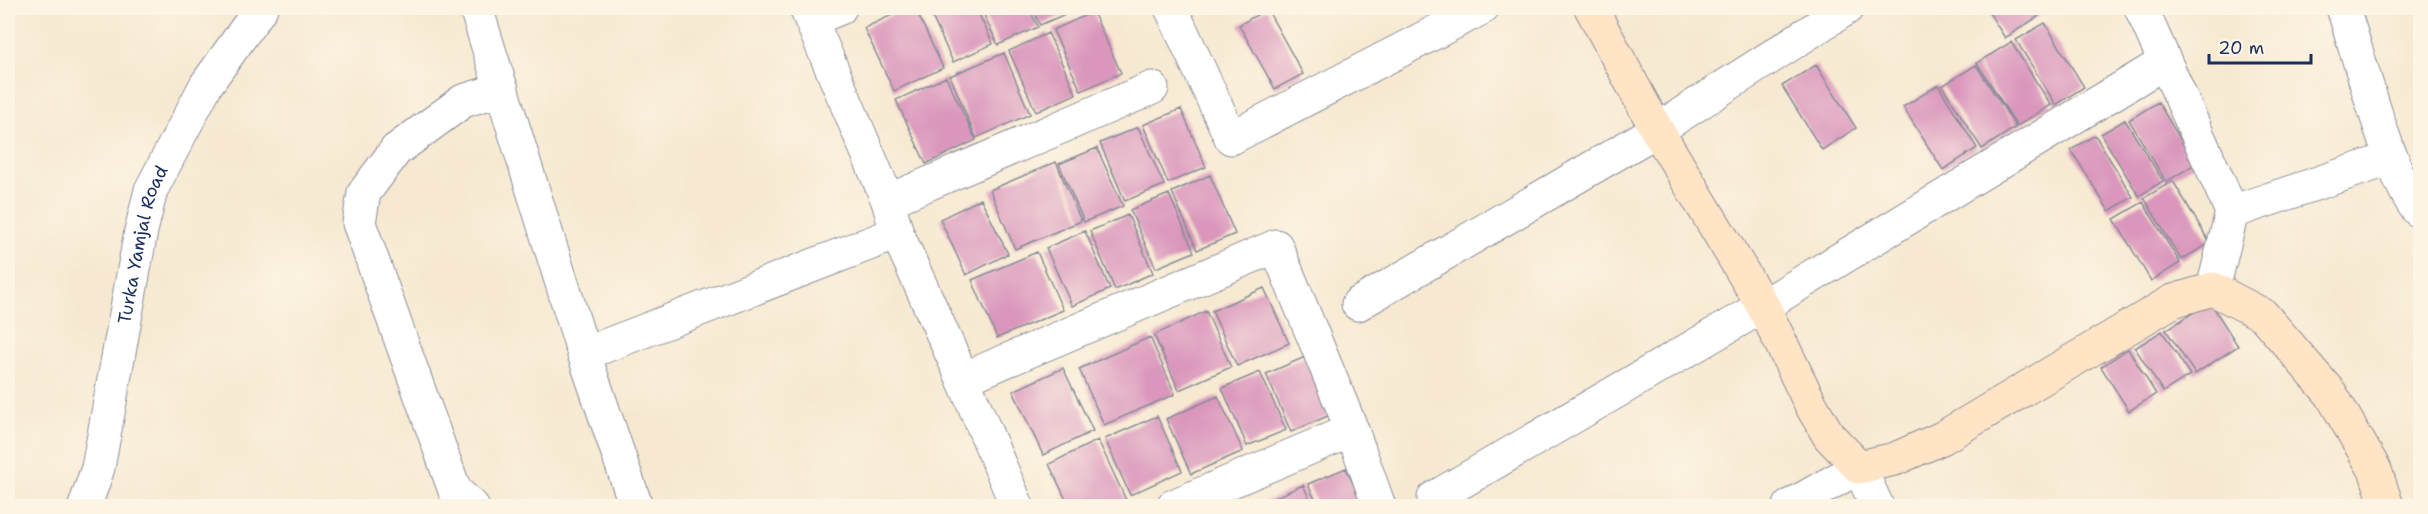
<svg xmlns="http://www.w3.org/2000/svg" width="2428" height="514" font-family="'Shantell Sans',sans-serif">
<rect width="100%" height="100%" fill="#fcf5e5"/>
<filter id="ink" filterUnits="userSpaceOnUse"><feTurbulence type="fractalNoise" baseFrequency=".0167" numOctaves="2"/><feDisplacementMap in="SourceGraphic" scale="12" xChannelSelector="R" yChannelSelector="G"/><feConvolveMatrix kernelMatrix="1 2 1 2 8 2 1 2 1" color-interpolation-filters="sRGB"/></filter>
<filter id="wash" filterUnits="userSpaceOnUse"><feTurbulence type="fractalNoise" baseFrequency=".008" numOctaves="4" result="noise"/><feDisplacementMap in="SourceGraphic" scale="24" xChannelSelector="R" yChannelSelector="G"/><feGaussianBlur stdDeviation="1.35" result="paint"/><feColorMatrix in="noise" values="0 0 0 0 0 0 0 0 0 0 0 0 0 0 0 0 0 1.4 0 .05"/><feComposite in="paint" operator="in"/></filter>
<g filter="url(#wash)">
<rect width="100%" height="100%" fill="#f7e9d1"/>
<g id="blocks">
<path fill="#da96bc" d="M907,8H915L943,68L894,91L864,28Z
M928,8H976L993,44L953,62Z
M981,8H1029L1038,27L998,45Z
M1032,8H1079L1040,25Z
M1986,8H2034L2039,16L2005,38Z
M1267,9L1303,74L1275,89L1239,25Z
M1093,12L1121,73L1081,91L1053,30Z
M2045,23L2084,87L2056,105L2016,40Z
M1048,33L1076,94L1036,112L1009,51Z
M2011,42L2051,105L2017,126L1977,63Z
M1004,53L1030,114L976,138L950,76Z
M1816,65L1856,128L1822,150L1782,86Z
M1976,65L2016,127L1982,149L1942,86Z
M946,77L976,140L926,164L896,100Z
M1938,85L1977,148L1943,170L1903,107Z
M2158,102L2195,164L2166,182L2129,120Z
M1181,109L1206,167L1168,183L1143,125Z
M2125,120L2163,181L2139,196L2101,134Z
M1138,127L1164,185L1125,201L1100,143Z
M2095,135L2133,197L2109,211L2071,150Z
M1097,148L1123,206L1084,222L1059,164Z
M1056,162L1081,221L1015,249L990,190Z
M1210,175L1235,234L1197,250L1172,192Z
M2173,181L2210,243L2181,260L2144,198Z
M1169,194L1194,252L1156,268L1130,210Z
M981,199L1008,254L966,275L940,219Z
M2143,202L2180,263L2151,281L2114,219Z
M1128,215L1153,273L1115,290L1090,231Z
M1085,231L1110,289L1072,306L1046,248Z
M1037,252L1063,310L997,338L972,280Z
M1264,288L1289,343L1237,366L1212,311Z
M2210,302L2238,346L2195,374L2166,330Z
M1206,311L1231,367L1179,390L1154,335Z
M2162,331L2190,375L2163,392L2135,348Z
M1150,337L1175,394L1104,425L1079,369Z
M2128,349L2156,394L2129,411L2101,367Z
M1305,357L1330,415L1291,432L1266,374Z
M1063,368L1093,431L1043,455L1013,391Z
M1260,372L1286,430L1247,446L1222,388Z
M1218,396L1243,451L1191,474L1166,419Z
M1157,416L1182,471L1130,495L1105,439Z
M1098,440L1128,504L1122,506H1069L1049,464Z
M1346,468L1363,506H1318L1308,484Z
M1303,485L1313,506H1256Z"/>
</g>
</g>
<g filter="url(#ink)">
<use href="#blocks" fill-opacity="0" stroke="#898c98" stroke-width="1.5"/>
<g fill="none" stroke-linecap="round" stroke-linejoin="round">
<g stroke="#898c98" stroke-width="35">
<g id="minor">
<path d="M476,8L584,354L636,506"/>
<path d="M806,8L888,201L897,233L963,379L1017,506"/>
<path d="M1171,8L1231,138L1482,8"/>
<path d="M2141,8L2232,212L2213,289"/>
<path d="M2343,8C2357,49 2393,188 2420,212"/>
<path d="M811,20L840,8"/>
<path d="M888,201L1152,88"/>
<path d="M2232,212L2392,158"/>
<path d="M1358,304L1657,130L1847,8"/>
<path d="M584,354L897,233"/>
<path d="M963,379L1276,246L1352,430L1379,506"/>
<path d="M1434,498L1763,306L2165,62"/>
<path id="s1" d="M85,506L98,468L141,231L151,190L206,85L261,8"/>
<path d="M472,506L455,491L359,223L364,193L396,150L463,101L502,89"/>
<path d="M1173,506L1352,430"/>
<path d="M1790,506L1859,467L1877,506"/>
</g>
</g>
<g stroke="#898c98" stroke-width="35">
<path id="secondary" d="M1591,8L1657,130L1763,306L1811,405L1829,436L1859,467L1895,459L1942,438L2173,301L2213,289L2263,315L2331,394L2375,470L2387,506"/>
</g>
<use href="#minor" stroke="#fff" stroke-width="33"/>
<use href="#secondary" stroke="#ffe4c6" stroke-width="33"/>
</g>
</g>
<g text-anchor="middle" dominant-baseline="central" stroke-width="6" stroke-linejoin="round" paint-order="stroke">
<g font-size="18" fill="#1b2f5e" stroke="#fcf5e5">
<text stroke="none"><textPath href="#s1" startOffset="268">Turka Yamjal Road</textPath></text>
</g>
</g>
<rect width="2428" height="514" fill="none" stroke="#fcf5e5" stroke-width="30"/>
<path d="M2209 54v9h102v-9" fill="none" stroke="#1b2f5e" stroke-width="3"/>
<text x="2218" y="54" font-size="18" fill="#1b2f5e" stroke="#fcf5e5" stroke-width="4.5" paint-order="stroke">20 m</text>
</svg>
